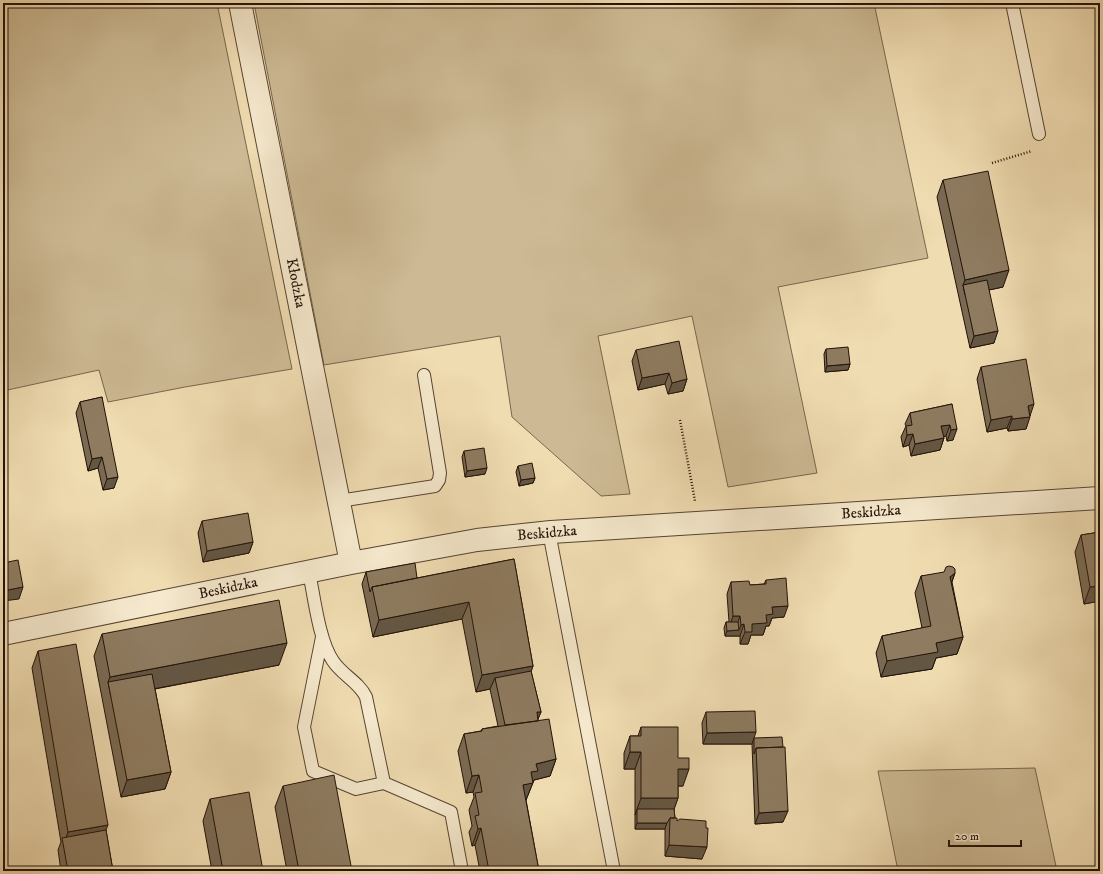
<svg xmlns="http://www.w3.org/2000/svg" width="1103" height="874" font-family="'IM FELL DW Pica',serif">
<rect width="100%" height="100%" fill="#f0dcb1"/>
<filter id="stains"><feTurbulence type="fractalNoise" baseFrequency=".005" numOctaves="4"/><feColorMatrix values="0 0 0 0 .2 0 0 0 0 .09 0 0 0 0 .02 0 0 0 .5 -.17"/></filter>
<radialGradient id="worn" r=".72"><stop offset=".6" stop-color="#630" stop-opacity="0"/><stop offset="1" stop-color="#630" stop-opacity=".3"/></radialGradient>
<path fill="#cdba94" stroke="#78664e" d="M3,3H217L292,369L185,387L108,402L99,370L3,391Z
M254,3H874L928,258L778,287L817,473L728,487L692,316L598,336L630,494L601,496L512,417L500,336L324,365Z
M1035,768L1057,871H898L878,771Z"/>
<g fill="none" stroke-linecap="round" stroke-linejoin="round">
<g stroke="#564432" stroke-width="14">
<path id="lane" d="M1012,3L1039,134
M339,501L435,486L439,480L440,473L424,375
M549,532L614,871
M309,572C314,596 319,641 333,661C342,675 359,682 366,697L384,783L451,812L462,871
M322,637L304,727L313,771L356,789L384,783"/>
</g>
<g stroke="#564432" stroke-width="24">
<path id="street" d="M240,3L351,563
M3,634L351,563L477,540L551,532L1100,498"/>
</g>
<path stroke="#231208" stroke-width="2.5" stroke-dasharray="1 2" stroke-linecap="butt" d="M992,163L1032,151
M680,420L695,501"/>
<use href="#lane" stroke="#f5e8cc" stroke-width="12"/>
<use href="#street" stroke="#f5e8cc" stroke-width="22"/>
</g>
<path fill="#7a6a53" stroke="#231208" d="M943,180L1003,287L989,290L994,343L970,348L937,197Z
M826,349L850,364L848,370L825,372L824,354Z
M636,350L687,379L683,391L668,394L665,384L638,390L632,361Z
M981,367L1030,415L1026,429L1008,431L1007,428L987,432L977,379Z
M102,397L114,488L103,490L98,468L88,471L76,413L80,402Z
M952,404L953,440L947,441L946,436L943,437L944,438L940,450L911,456L909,445L903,447L901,437L906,426L905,424L910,413Z
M464,451L485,474L465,477L462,457Z
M518,466L535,478L533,483L519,486L516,472Z
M202,521L253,542L249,553L203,562L198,533Z
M1100,532V601L1084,604L1075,552L1081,535Z
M514,559L533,666L531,671L541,712L538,719V721L556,759L550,776L534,780L526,800L539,871H480L475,845L472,846L469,832L472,826L469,810L474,797L473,792L466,793L458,751L464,734L481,731L482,729L498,726L490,689L476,692L462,619L373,637L362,584L366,572L417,578Z
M955,573L952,582L963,637L957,654L936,658L932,669L881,677L876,653L882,636L922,628L915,593L921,576Z
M766,580L784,617L772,618L769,626H766L763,635H751L748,644H740V636H725L724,628L726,622H729L727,594L731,582L750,585L764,584Z
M102,634L279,665L155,689L171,772L165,789L121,797L94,656Z
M38,651L106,830L113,871H61L58,850L61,842L32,668Z
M706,712L754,738L783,822L755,824L752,744H703L702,723Z
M641,727L678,758L683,786H678V798L674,809L675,818L702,859L665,856V829H635V769H624V753L630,736H638Z
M283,786L352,871H287L275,807Z
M210,799L263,871H212L203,821Z"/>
<path fill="#635643" stroke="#231208" d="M1009,270L1003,287L965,295L963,285L965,280Z
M998,331L994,343L970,348L974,336Z
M850,364L848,370L825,372L827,366Z
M669,373L665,384L638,390L642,378Z
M687,379L683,391L668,394L672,383Z
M1034,404L1030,416L1028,406Z
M1012,416L1007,428L987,432L991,420Z
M1030,417L1026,429L1008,431L1012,419Z
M950,425L946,436L937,438L941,426Z
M957,429L953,440L947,441L951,430Z
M913,434L909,445L903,447L907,435Z
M944,438L940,450L911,456L915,444Z
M102,457L98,468L88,471L92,459Z
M487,468L485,474L465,477L467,471Z
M118,477L114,488L103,490L107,479Z
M535,478L533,483L519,486L521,480Z
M253,542L249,553L203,562L207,551Z
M955,573L949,589L950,577Z
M1100,586V601L1084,604L1090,587Z
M23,587L19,599L3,601V591Z
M469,602L462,619L373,637L379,620Z
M788,606L784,617L772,618L769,626H766L763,635H751L748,644H740L745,632L752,624L766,615L772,607Z
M733,616H740L736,628H729Z
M744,624L740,636H725L727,631L739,630L741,625Z
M963,637L957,654L936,658L932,669L881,677L887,661L936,643Z
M287,643L279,665L111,697L108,682L110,677Z
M533,666L527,683L495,678L490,689L476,692L482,675Z
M537,712H541L537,721Z
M756,732L752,744H703L707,733Z
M630,752H641L635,769H624Z
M556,759L550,776L534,780L526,800L520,801L523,785L536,764Z
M678,769H689L683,786H672Z
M171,772L165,789L121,797L127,780Z
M479,775L473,792L466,793L472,776Z
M641,798H678L672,815L637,809L635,815Z
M788,811L783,822L755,824L759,813Z
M637,823H667L665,829H635Z
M108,825L101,842L63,846L68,832Z
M481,828L475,845L472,846L478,829Z
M669,845L707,847L702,859L665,856Z"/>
<path fill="#8e7b60" stroke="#231208" d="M988,171L1009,270L965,280L943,180Z
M987,280L998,331L974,336L963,285Z
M679,341L687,379L672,383L669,373L642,378L636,350Z
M848,347L850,364L827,366L826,349Z
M1026,359L1034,404L1028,406L1030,417L1012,419V416L991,420L981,367Z
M102,397L118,477L107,479L102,457L92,459L80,402Z
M952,404L957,429L951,430L950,425L941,426L944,438L915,444L913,434L907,435L906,426L912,425L910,413Z
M484,448L487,468L467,471L464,451Z
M532,463L535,478L521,480L518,466Z
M248,513L253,542L207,551L202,521Z
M1100,532V586L1090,587L1081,535Z
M514,559L533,666L482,675L469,602L379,620L372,587Z
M18,560L23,587L3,591V563Z
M415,563L417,578L372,587L370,592L366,572Z
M949,566L953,567L955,569V573L950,577L963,637L936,643L938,652L887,661L882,636L931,626L921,576L944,572L946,567Z
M786,578L788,606L772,607L773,614L766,615L767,623L752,624V632H745L744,624L741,625L740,616H733L731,582L749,581L750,585L766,584V580Z
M279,600L287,643L110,677L102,634Z
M726,622H738L739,630L727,631Z
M76,644L108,825L68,832L38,651Z
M531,671L541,712H537L538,721L505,725L495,678Z
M152,674L171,772L127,780L108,682Z
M755,711L756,732L707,733L706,712Z
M549,719L556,759L536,764L538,771L531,772L533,783L523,785L539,871H489L481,828L478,829L475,816L479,815L475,793L482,792L479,775L472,776L464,734L482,731V729Z
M641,727H678V758H689V769H678V798H641V752H630V736H641Z
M782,737L783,747L756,748L754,754V738Z
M785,747L788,811L759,813L756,748Z
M334,775L352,871H299L283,786Z
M249,792L263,871H223L210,799Z
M637,809H674L675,818H670L667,823H637Z
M670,818H677V821L680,819L706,821V828H708L707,847L669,845Z
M106,830L113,871H68L62,838Z"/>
<g text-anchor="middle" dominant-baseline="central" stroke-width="3" stroke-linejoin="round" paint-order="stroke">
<g font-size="15" fill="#231208" stroke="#f5e8cc">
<text transform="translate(296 283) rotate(79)">Kłodzka</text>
<text transform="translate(871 512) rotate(-4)">Beskidzka</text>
<text transform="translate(547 533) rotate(-5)">Beskidzka</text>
<text transform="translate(228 588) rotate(-12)">Beskidzka</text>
</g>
</g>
<rect width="1103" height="874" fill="none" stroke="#f0dcb1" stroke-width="16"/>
<rect x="4" y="4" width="1095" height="866" fill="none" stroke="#231208" stroke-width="2"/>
<rect x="8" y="8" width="1087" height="858" fill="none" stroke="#231208"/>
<path d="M949 840v6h72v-6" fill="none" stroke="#231208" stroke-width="2"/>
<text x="955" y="840" font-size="12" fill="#231208" stroke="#f5e8cc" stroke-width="3" paint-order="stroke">20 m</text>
<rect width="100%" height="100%" filter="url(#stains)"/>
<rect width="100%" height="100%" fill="url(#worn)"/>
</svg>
